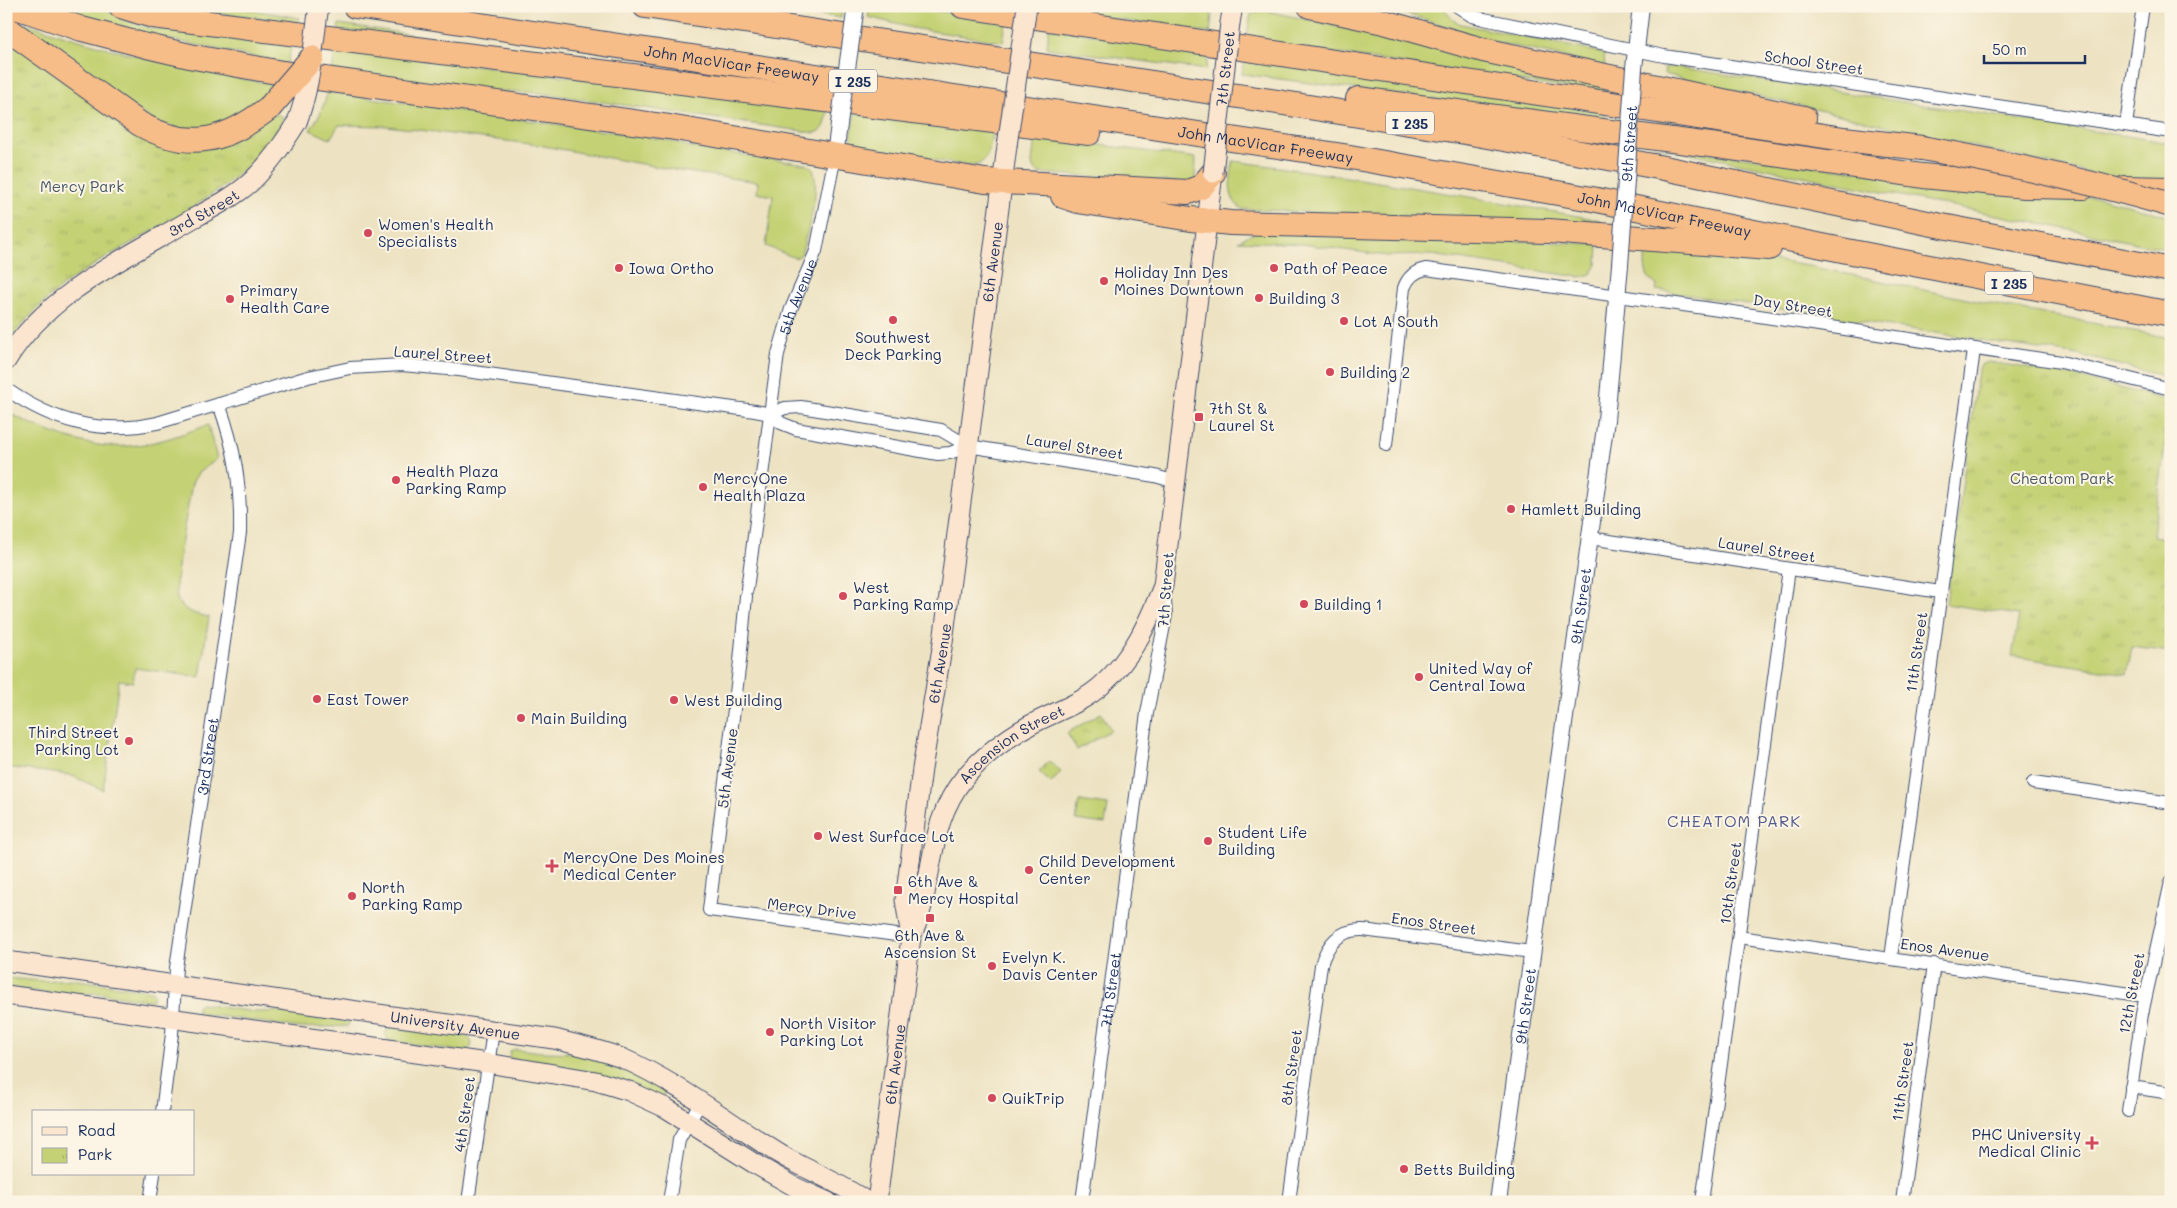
<svg xmlns="http://www.w3.org/2000/svg" width="2177" height="1208" font-family="Mali,sans-serif">
<defs>
<pattern id="park-tufts" width="24" height="20" patternUnits="userSpaceOnUse" patternTransform="scale(1.25)"><rect width="24" height="20" fill="#c4d275"/><path d="M3 7l-1-3M5 7V3M7 7l1-3M15 17l-1-3M17 17v-4M19 17l1-3" fill="none" stroke="#a8b568"/></pattern>
</defs>
<rect width="100%" height="100%" fill="#fcf5e5"/>
<filter id="ink" filterUnits="userSpaceOnUse"><feTurbulence type="fractalNoise" baseFrequency=".02" numOctaves="2"/><feDisplacementMap in="SourceGraphic" scale="10" xChannelSelector="R" yChannelSelector="G"/><feConvolveMatrix kernelMatrix="1 2 1 2 8 2 1 2 1" color-interpolation-filters="sRGB"/></filter>
<filter id="wash" filterUnits="userSpaceOnUse"><feTurbulence type="fractalNoise" baseFrequency=".0096" numOctaves="4" result="noise"/><feDisplacementMap in="SourceGraphic" scale="20" xChannelSelector="R" yChannelSelector="G"/><feGaussianBlur stdDeviation="1.12" result="paint"/><feColorMatrix in="noise" values="0 0 0 0 0 0 0 0 0 0 0 0 0 0 0 0 0 1.4 0 .05"/><feComposite in="paint" operator="in"/></filter>
<g filter="url(#wash)">
<rect width="100%" height="100%" fill="#ede3c3"/>
<path fill="#c4d275" stroke="#70806a" d="M46,6H100L125,20L149,28L292,45L287,64L121,29Z
M165,6H229L299,18L297,23Z
M764,6H842L841,18Z
M870,6H907L1006,22L1003,42L912,28L868,17Z
M1052,6H1207L1212,15L1210,33L1052,10Z
M1367,6H1442L1453,20L1461,24L1598,52L1604,55L1605,66L1495,42L1414,16Z
M1263,10L1605,84V94L1246,40L1251,14Z
M28,24C109,51 192,71 277,85L262,103L229,124L186,130L153,121L24,30Z
M339,24L553,55L338,30Z
M1049,28L1208,52L1206,70L1047,48Z
M336,48L828,109C826,120 827,130 815,133L541,93L471,90L332,71Z
M1244,57L1605,112V122L1242,74Z
M1670,66L2171,143V180L2123,181L1664,74L1665,68Z
M328,92L668,140L690,147L806,164L812,167C822,187 807,233 801,255L795,258L766,246L773,196L757,193L758,182L680,171L538,145L387,126L339,125L330,139L310,130L320,114Z
M854,113L992,131C990,146 990,165 970,166L854,147L851,142Z
M1657,120L1788,139L1786,148L1656,129Z
M1035,136L1196,158L1195,178L1191,183L1039,173L1033,168L1032,163Z
M1653,146L2056,196L2098,197L2171,217V250Z
M1233,161C1356,177 1478,198 1600,220V225L1242,209C1225,197 1231,179 1233,161Z
M1258,231L1598,244L1597,265L1591,274L1580,277L1432,255L1387,256L1303,244L1238,241Z
M1646,247L1749,257L1809,266L1996,305L2171,338V378L2079,355L1656,290L1657,285C1642,277 1645,262 1646,247Z
M6,412C48,432 90,452 138,445C162,442 185,433 208,425L217,459L198,473L192,483C189,503 172,584 177,598C181,611 197,615 209,617L200,677L135,668L133,682L119,680L103,790L70,775L6,767Z
M1079,801L1108,805L1105,824L1076,820Z
M6,978L43,981L71,979L152,991L154,995L152,1000H146L100,993L61,995L6,987Z
M201,1004L254,1012L290,1011L347,1018L349,1023L348,1026L300,1028L197,1013V1007Z
M394,1025L467,1035L472,1043L471,1047L465,1052L389,1041L385,1035L388,1027Z
M515,1049L543,1052L577,1053L624,1068L666,1091L662,1097L509,1058L510,1051Z"/>
<path fill="url(#park-tufts)" stroke="#70806a" d="M14,43L160,143L277,114L284,118C246,192 151,227 84,271C54,290 29,315 6,343V79Z
M1989,362L2065,374L2171,401L2153,536L2171,539V652L2132,647L2127,674L2012,656L2019,615L1946,604L1978,371L1982,364Z
M1101,713L1111,730L1077,750L1067,733Z
M1049,761L1061,772L1051,783L1039,772Z"/>
</g>
<g filter="url(#ink)">
<g fill="none" stroke-linecap="round" stroke-linejoin="round">
<g stroke="#3a4a6d" stroke-width="14">
<g id="minor">
<path d="M1457,6L1472,16L1484,19L1664,56L2171,132"/>
<path d="M2126,125L2143,6"/>
<path d="M6,389C53,422 101,435 157,423L308,377L350,368L402,365L459,370L755,411L771,414L781,423L796,429L938,454L950,453L968,446"/>
<path d="M771,414L785,408L801,407L941,430L968,446L1155,476L1176,482"/>
<path d="M1386,445L1404,288C1408,277 1415,271 1426,269L1726,311L2061,362L2171,389"/>
<path d="M1590,538L1940,592"/>
<path id="s1" d="M747,589L778,354L791,309L816,251L835,156"/>
<path d="M746,596L740,661L709,910L911,937"/>
<path d="M2033,783L2171,803"/>
<path d="M1739,937L2145,996"/>
<path d="M1891,958L1974,350"/>
<path d="M2131,1087L2171,1093"/>
<path d="M2128,1111L2142,1014L2171,882"/>
<path id="s2" d="M162,1112L172,1034L176,968L240,533C241,485 235,448 219,404"/>
<path d="M6,1201L10,1202"/>
<path d="M150,1202L154,1174"/>
<path d="M468,1202L493,1031"/>
<path d="M669,1202L679,1140L700,1103"/>
<path id="s3" d="M1082,1202L1147,713L1166,615L1164,588"/>
<path d="M1289,1202L1321,965C1327,944 1340,929 1363,930L1532,952"/>
<path d="M1702,1202L1789,569"/>
<path d="M1902,1202L1934,964"/>
</g>
</g>
<g stroke="#3a4a6d" stroke-width="18">
<g id="tertiary">
<path d="M1634,68L1641,6"/>
<path d="M835,156L839,124"/>
<path id="s4" d="M1498,1202L1606,420L1620,265"/>
</g>
</g>
<g stroke="#3a4a6d" stroke-width="21">
<g id="secondary">
<path d="M1230,23L1233,6"/>
<path id="s5" d="M6,361C47,293 126,258 192,219C213,208 236,196 253,180C270,163 284,143 297,122"/>
<path id="s6" d="M911,937C936,884 925,825 965,777C983,756 1005,739 1030,725C1054,712 1081,704 1102,685C1133,657 1148,623 1163,586L1213,173"/>
<path id="s7" d="M6,961L554,1039C578,1045 602,1050 624,1059C679,1083 732,1125 783,1156C811,1172 841,1183 867,1202"/>
<path d="M6,995L487,1063L596,1081L629,1091L666,1108L755,1164L797,1188L828,1202"/>
<path id="s8" d="M877,1202L911,937L905,900L922,769L943,642L1007,146"/>
</g>
</g>
<g stroke="#3a4a6d" stroke-width="26">
<g id="motorway">
<path d="M13,6L82,29L147,46L194,57L282,73L669,127L985,181L1188,192L1201,187L1213,173"/>
<path d="M121,6L153,16L1089,133"/>
<path id="s9" d="M355,6L1350,157L1592,199L1847,251L2171,314"/>
<path d="M645,6L1258,99L1465,132L1664,168L1942,226L2171,270"/>
<path d="M963,6L1844,139L1922,148"/>
<path d="M1310,6L1384,22L1483,50L1804,118"/>
<path d="M6,28L140,124C190,152 227,141 270,107"/>
<path d="M1358,99L1718,146L1923,176L2025,186L2084,187"/>
<path d="M2125,188L2171,189"/>
<path d="M1063,196L1078,201L1191,219L1231,223L1549,231L1769,248"/>
</g>
</g>
<use href="#minor" stroke="#fff" stroke-width="12"/>
<use href="#tertiary" stroke="#fff" stroke-width="16"/>
<use href="#secondary" stroke="#fce5cf" stroke-width="19"/>
<use href="#motorway" stroke="#f7bd88" stroke-width="24"/>
<g stroke="#3a4a6d" stroke-width="18" stroke-linecap="butt">
<g id="tertiary-bridge">
<path d="M839,124L856,6"/>
<path id="s10" d="M1620,265L1634,68"/>
</g>
</g>
<g stroke="#3a4a6d" stroke-width="21" stroke-linecap="butt">
<g id="secondary-bridge">
<path d="M297,122C311,86 313,45 319,6"/>
<path d="M1007,146L1027,6"/>
<path id="s11" d="M1213,173L1230,23"/>
</g>
</g>
<g stroke="#3a4a6d" stroke-width="26" stroke-linecap="butt">
<path id="motorway-bridge" d="M270,107L312,58
M1922,148C2006,163 2089,181 2171,205"/>
</g>
<use href="#tertiary-bridge" stroke="#fff" stroke-width="16"/>
<use href="#secondary-bridge" stroke="#fce5cf" stroke-width="19"/>
<use href="#motorway-bridge" stroke="#f7bd88" stroke-width="24"/>
</g>
</g>
<g fill="#d1495b" stroke="#fcf5e5" stroke-width="2">
<circle cx="368" cy="233" r="5"/>
<circle cx="619" cy="268" r="5"/>
<circle cx="1274" cy="268" r="5"/>
<circle cx="1104" cy="281" r="5"/>
<circle cx="1259" cy="298" r="5"/>
<circle cx="230" cy="299" r="5"/>
<circle cx="893" cy="320" r="5"/>
<circle cx="1344" cy="321" r="5"/>
<circle cx="1330" cy="372" r="5"/>
<rect x="1194" y="412" width="10" height="10" rx="2.5"/>
<circle cx="396" cy="480" r="5"/>
<circle cx="703" cy="487" r="5"/>
<circle cx="1511" cy="509" r="5"/>
<circle cx="843" cy="596" r="5"/>
<circle cx="1304" cy="604" r="5"/>
<circle cx="1419" cy="677" r="5"/>
<circle cx="317" cy="699" r="5"/>
<circle cx="674" cy="700" r="5"/>
<circle cx="521" cy="718" r="5"/>
<circle cx="129" cy="741" r="5"/>
<circle cx="818" cy="836" r="5"/>
<circle cx="1208" cy="841" r="5"/>
<path d="M549.5 858.5h5v5h5v5h-5v5h-5v-5h-5v-5h5z"/>
<circle cx="1029" cy="870" r="5"/>
<rect x="893" y="885" width="10" height="10" rx="2.5"/>
<circle cx="352" cy="896" r="5"/>
<rect x="925" y="913" width="10" height="10" rx="2.5"/>
<circle cx="992" cy="966" r="5"/>
<circle cx="770" cy="1032" r="5"/>
<circle cx="992" cy="1098" r="5"/>
<path d="M2089.5 1135.5h5v5h5v5h-5v5h-5v-5h-5v-5h5z"/>
<circle cx="1404" cy="1169" r="5"/>
</g>
<g text-anchor="middle" dominant-baseline="central" stroke-width="4" stroke-linejoin="round" paint-order="stroke">
<g fill="#fcf5e5" stroke="#5e6a86" stroke-width="1">
<rect x="829" y="69.5" width="48" height="23" rx="4"/>
<rect x="1386" y="111.5" width="48" height="23" rx="4"/>
<rect x="1985" y="271.5" width="48" height="23" rx="4"/>
</g>
<g font-size="14" font-weight="bold" fill="#1b2f5e">
<text x="853" y="81">I 235</text>
<text x="1410" y="123">I 235</text>
<text x="2009" y="283">I 235</text>
</g>
<g font-size="15" fill="#1b2f5e" stroke="#fcf5e5">
<text transform="translate(1814 62) rotate(8)">School Street</text>
<text stroke="none"><textPath href="#s9" startOffset="381">John MacVicar Freeway</textPath></text>
<text stroke="none"><textPath href="#s11" startOffset="105">7th Street</textPath></text>
<text stroke="none"><textPath href="#s10" startOffset="122">9th Street</textPath></text>
<text stroke="none"><textPath href="#s9" startOffset="921">John MacVicar Freeway</textPath></text>
<text stroke="none"><textPath href="#s5" startOffset="250">3rd Street</textPath></text>
<text stroke="none"><textPath href="#s9" startOffset="1326">John MacVicar Freeway</textPath></text>
<text stroke="none"><textPath href="#s8" startOffset="949">6th Avenue</textPath></text>
<text stroke="none"><textPath href="#s1" startOffset="298">5th Avenue</textPath></text>
<text transform="translate(1793 305) rotate(9)">Day Street</text>
<text transform="translate(443 354) rotate(4)">Laurel Street</text>
<text transform="translate(1075 446) rotate(9)">Laurel Street</text>
<text transform="translate(1767 549) rotate(9)">Laurel Street</text>
<text transform="translate(1165 590) rotate(-86)">7th Street</text>
<text stroke="none"><textPath href="#s4" startOffset="602">9th Street</textPath></text>
<text transform="translate(1916 652) rotate(-82)">11th Street</text>
<text stroke="none"><textPath href="#s8" startOffset="544">6th Avenue</textPath></text>
<text stroke="none"><textPath href="#s6" startOffset="228">Ascension Street</textPath></text>
<text stroke="none"><textPath href="#s2" startOffset="359">3rd Street</textPath></text>
<text transform="translate(727 768) rotate(-83)">5th Avenue</text>
<text transform="translate(1730 883) rotate(-82)">10th Street</text>
<text transform="translate(812 908) rotate(7)">Mercy Drive</text>
<text transform="translate(1434 923) rotate(8)">Enos Street</text>
<text transform="translate(1945 949) rotate(8)">Enos Avenue</text>
<text stroke="none"><textPath href="#s3" startOffset="214">7th Street</textPath></text>
<text transform="translate(2131 993) rotate(-79)">12th Street</text>
<text stroke="none"><textPath href="#s4" startOffset="198">9th Street</textPath></text>
<text stroke="none"><textPath href="#s7" startOffset="454">University Avenue</textPath></text>
<text stroke="none"><textPath href="#s8" startOffset="139">6th Avenue</textPath></text>
<text transform="translate(1291 1067) rotate(-82)">8th Street</text>
<text transform="translate(1902 1081) rotate(-82)">11th Street</text>
<text transform="translate(464 1114) rotate(-82)">4th Street</text>
</g>
<g font-size="15" fill="#455864" stroke="#fcf5e5">
<text x="82" y="186">Mercy Park</text>
<text x="2062" y="478">Cheatom Park</text>
</g>
<g font-size="15" fill="#1b2f5e" stroke="#fcf5e5" text-anchor="start">
<text x="378" y="224">Women's Health<tspan x="378" dy="17">Specialists</tspan></text>
<text x="629" y="268">Iowa Ortho</text>
<text x="1284" y="268">Path of Peace</text>
<text x="1114" y="272">Holiday Inn Des<tspan x="1114" dy="17">Moines Downtown</tspan></text>
<text x="240" y="290">Primary<tspan x="240" dy="17">Health Care</tspan></text>
<text x="1269" y="298">Building 3</text>
<text x="1354" y="321">Lot A South</text>
<text x="893" y="337" text-anchor="middle">Southwest<tspan x="893" dy="17">Deck Parking</tspan></text>
<text x="1340" y="372">Building 2</text>
<text x="1209" y="408">7th St &amp;<tspan x="1209" dy="17">Laurel St</tspan></text>
<text x="406" y="471">Health Plaza<tspan x="406" dy="17">Parking Ramp</tspan></text>
<text x="713" y="478">MercyOne<tspan x="713" dy="17">Health Plaza</tspan></text>
<text x="1521" y="509">Hamlett Building</text>
<text x="853" y="587">West<tspan x="853" dy="17">Parking Ramp</tspan></text>
<text x="1314" y="604">Building 1</text>
<text x="1429" y="668">United Way of<tspan x="1429" dy="17">Central Iowa</tspan></text>
<text x="327" y="699">East Tower</text>
<text x="684" y="700">West Building</text>
<text x="531" y="718">Main Building</text>
<text x="119" y="732" text-anchor="end">Third Street<tspan x="119" dy="17">Parking Lot</tspan></text>
<text x="1218" y="832">Student Life<tspan x="1218" dy="17">Building</tspan></text>
<text x="828" y="836">West Surface Lot</text>
<text x="563" y="857">MercyOne Des Moines<tspan x="563" dy="17">Medical Center</tspan></text>
<text x="1039" y="861">Child Development<tspan x="1039" dy="17">Center</tspan></text>
<text x="908" y="881">6th Ave &amp;<tspan x="908" dy="17">Mercy Hospital</tspan></text>
<text x="362" y="887">North<tspan x="362" dy="17">Parking Ramp</tspan></text>
<text x="930" y="935" text-anchor="middle">6th Ave &amp;<tspan x="930" dy="17">Ascension St</tspan></text>
<text x="1002" y="957">Evelyn K.<tspan x="1002" dy="17">Davis Center</tspan></text>
<text x="780" y="1023">North Visitor<tspan x="780" dy="17">Parking Lot</tspan></text>
<text x="1002" y="1098">QuikTrip</text>
<text x="2081" y="1134" text-anchor="end">PHC University<tspan x="2081" dy="17">Medical Clinic</tspan></text>
<text x="1414" y="1169">Betts Building</text>
</g>
<g font-size="16" letter-spacing="1" fill="#545c8d" stroke="#fcf5e5">
<text x="1734" y="820">CHEATOM PARK</text>
</g>
</g>
<rect width="2177" height="1208" fill="none" stroke="#fcf5e5" stroke-width="25"/>
<rect x="32" y="1110" width="162" height="65" fill="#fcf5e5" stroke="#a2a6af"/>
<rect x="42" y="1127" width="25" height="8" fill="#fce5cf" stroke="#a2a6af"/>
<text x="78" y="1136" font-size="15" fill="#1b2f5e">Road</text>
<rect x="42" y="1148" width="25" height="15" fill="url(#park-tufts)" stroke="#a2a6af"/>
<text x="78" y="1160" font-size="15" fill="#1b2f5e">Park</text>
<path d="M1984 55v8h101v-8" fill="none" stroke="#1b2f5e" stroke-width="2.5"/>
<text x="1992" y="55" font-size="15" fill="#1b2f5e" stroke="#fcf5e5" stroke-width="4" paint-order="stroke">50 m</text>
</svg>
